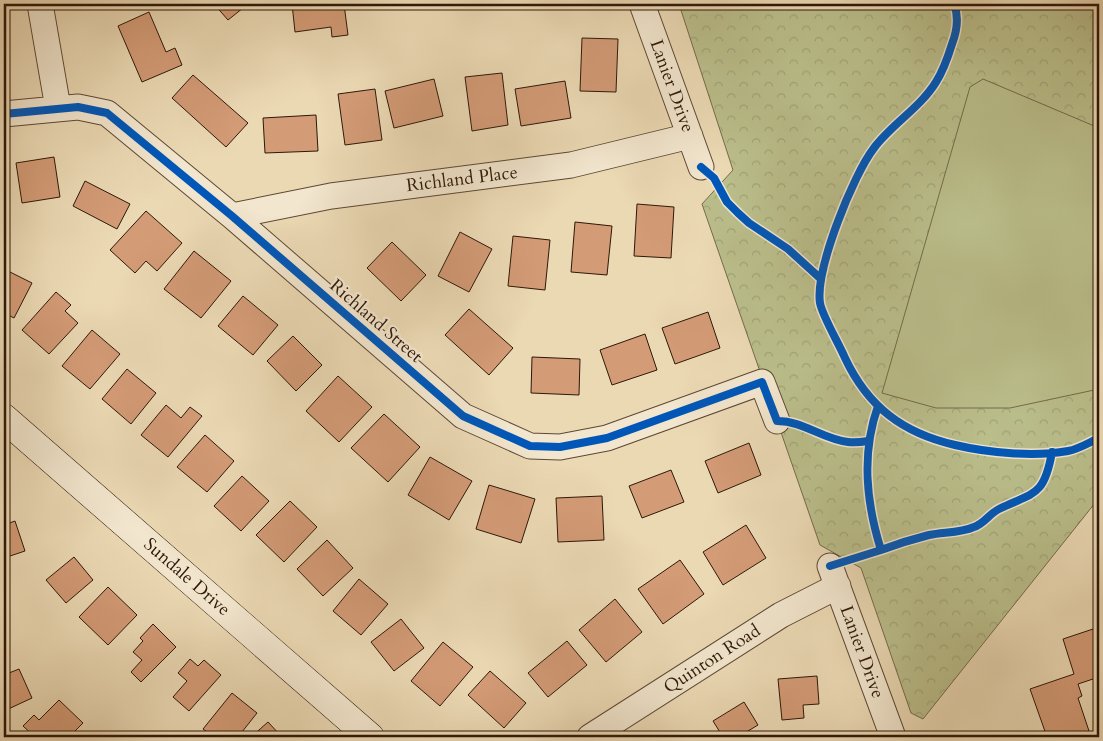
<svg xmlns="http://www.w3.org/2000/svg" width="1103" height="741" font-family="Cardo,serif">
<defs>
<pattern id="park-crowns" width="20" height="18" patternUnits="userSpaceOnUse" patternTransform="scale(1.25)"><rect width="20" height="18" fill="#babe8b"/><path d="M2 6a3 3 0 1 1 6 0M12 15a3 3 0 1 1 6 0" fill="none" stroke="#a0a377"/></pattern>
</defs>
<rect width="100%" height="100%" fill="#ebd9b4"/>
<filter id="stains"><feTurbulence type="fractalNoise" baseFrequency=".004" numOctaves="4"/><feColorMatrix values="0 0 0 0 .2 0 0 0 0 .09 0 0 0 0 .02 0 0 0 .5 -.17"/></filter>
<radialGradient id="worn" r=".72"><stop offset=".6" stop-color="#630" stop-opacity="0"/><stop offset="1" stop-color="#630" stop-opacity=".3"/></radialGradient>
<path fill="url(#park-crowns)" stroke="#746b4a" d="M679,4H1099V498L923,719L911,713L861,568L820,545L702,204L733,170Z"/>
<path fill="#babe8b" stroke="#746b4a" d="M983,79L1099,128V389L1010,408H936L882,393L970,87Z"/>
<path fill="#d39b76" stroke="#2e1809" d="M214,4H248L228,20Z
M292,4H344L348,35L332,37L331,27L295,32Z
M149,12L166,52L175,48L182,65L142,82L118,26Z
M582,38L618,39L616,92L580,91Z
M502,73L508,125L472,131L465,77Z
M193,75L248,123L226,147L172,98Z
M434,79L443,116L394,128L385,91Z
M565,81L571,118L521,126L515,89Z
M375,89L382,140L345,145L338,94Z
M316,115L318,151L265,153L263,118Z
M54,157L60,197L22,203L16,163Z
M85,181L130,204L117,229L73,206Z
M637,204L674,207L671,258L634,256Z
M146,211L182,243L157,271L146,261L135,273L110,250Z
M575,222L612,226L607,275L571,272Z
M460,232L492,249L469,292L438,276Z
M513,236L550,240L545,290L508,286Z
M392,242L426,275L401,301L367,268Z
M194,251L231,281L201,318L164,289Z
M4,269L32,283L14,318L4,313Z
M56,292L71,305L65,311L78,323L49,354L22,330Z
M243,296L278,325L253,355L218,326Z
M469,309L513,348L489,375L445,335Z
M708,312L720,348L675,364L662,328Z
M92,330L120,354L90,389L62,366Z
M645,334L657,370L612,385L600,350Z
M293,336L322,365L296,391L267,361Z
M532,357L580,359L579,395L531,393Z
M127,369L156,393L131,424L102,399Z
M338,376L372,407L339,442L306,411Z
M166,405L181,418L190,407L202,416L168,457L141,435Z
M384,414L420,447L388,482L351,448Z
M205,435L234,461L207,492L177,467Z
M749,443L761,475L718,493L705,461Z
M430,457L472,481L449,520L408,495Z
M671,470L684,502L642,518L629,486Z
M242,476L269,501L241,531L214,506Z
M489,485L535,499L521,543L476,529Z
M602,496L604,540L558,542L556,498Z
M290,501L317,527L284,562L256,535Z
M15,521L25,551L4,558V525Z
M746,525L766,558L723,585L703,552Z
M327,540L353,568L323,596L297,569Z
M74,557L93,580L66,603L46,580Z
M680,560L704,594L663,624L638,589Z
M359,579L388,604L361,635L333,611Z
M108,587L137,615L108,645L79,617Z
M615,599L642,632L606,662L579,630Z
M401,619L424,648L394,671L371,642Z
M153,624L176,647L141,682L131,672L142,660L133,652L143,641L140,638Z
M1099,627V677L1078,684L1082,696L1078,698L1091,737H1047L1030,689L1074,674L1063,639Z
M567,641L587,665L548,697L528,673Z
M443,642L473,667L440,706L411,681Z
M190,659L198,666L204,660L221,675L189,711L173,697L187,681L178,673Z
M19,669L32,698L4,711V675Z
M490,671L526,703L504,728L468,695Z
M817,676L819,704L803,705L804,718L782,720L778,679Z
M232,693L257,713L238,737H214L203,729Z
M59,700L83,723L69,737H35L23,726L34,715L39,720Z
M744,702L758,725L738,737H723L713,721Z
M268,722L282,737H251Z"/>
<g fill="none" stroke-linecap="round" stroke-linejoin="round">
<g stroke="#5d4834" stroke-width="27">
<path id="street" d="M40,4L58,108
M642,4L701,167
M4,114L78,107L107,113L232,216L463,416L530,446L560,447L607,438L762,382L777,421
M232,216L331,196L571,165L690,136
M830,566L893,737
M590,737L781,615L838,586"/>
</g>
<g stroke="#2e1809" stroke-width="29">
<path id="secondary" d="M4,418L370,737"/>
</g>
<use href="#street" stroke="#f2e6ce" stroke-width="25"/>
<use href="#secondary" stroke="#f2e6ce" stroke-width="28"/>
<g stroke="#f2e6ce" stroke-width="11">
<path id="cycleway" d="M954,4C959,17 957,31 952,44C948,57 943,71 936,82C920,108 892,124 874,148C853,175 815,270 820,303C822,315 839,344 845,358C868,407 903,433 955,445C989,453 1034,457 1068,451C1079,449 1090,442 1099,438
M4,114L78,107L107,113L232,216L463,416L530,446L560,447L607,438L762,382L777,421C804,421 822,439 848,442C855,443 862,442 868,441
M701,167L714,178L727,202L738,213L749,223L788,249L821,279
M881,550C897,544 913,539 929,535C944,532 960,533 974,527C984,524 989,514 999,509C1034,492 1044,497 1052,452
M830,566L881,550C866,502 861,454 878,406"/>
</g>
<use href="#cycleway" stroke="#0057b8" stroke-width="8"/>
</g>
<g text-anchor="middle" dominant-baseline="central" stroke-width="4.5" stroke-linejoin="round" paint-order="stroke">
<g font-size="18" fill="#2e1809" stroke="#f2e6ce">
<text transform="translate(672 86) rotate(70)">Lanier Drive</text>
<text transform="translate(462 179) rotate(-7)">Richland Place</text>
<text transform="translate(376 321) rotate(41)">Richland Street</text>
<text transform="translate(187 577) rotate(41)">Sundale Drive</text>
<text transform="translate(862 652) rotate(70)">Lanier Drive</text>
<text transform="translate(712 659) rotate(-33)">Quinton Road</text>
</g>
</g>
<rect width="1103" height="741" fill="none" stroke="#ebd9b4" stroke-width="20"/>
<rect x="5" y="5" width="1093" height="731" fill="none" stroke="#2e1809" stroke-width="2.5"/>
<rect x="10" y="10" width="1083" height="721" fill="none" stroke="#2e1809"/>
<rect width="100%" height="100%" filter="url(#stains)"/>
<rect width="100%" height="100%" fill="url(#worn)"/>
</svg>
